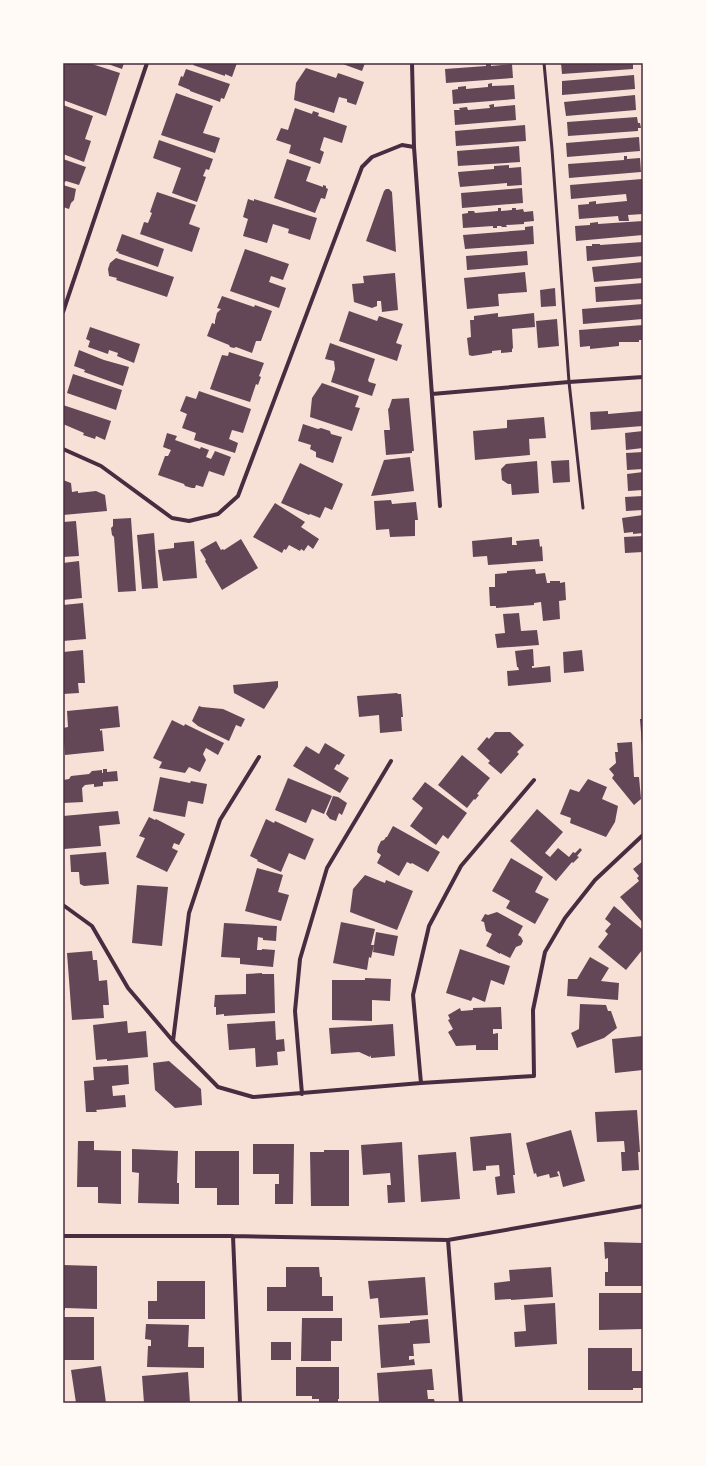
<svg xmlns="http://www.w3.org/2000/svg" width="706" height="1466" font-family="'Golos Text',sans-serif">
<rect width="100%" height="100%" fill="#f7e1d7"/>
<path fill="#644757" d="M63,63H89L120,73L106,116L63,100Z
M105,63H124L122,69Z
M194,63H237L232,77L225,74V76L193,65Z
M340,63H365L362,71Z
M486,63H491V66L512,64L513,78L446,83L445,69L486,66Z
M561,63H633V69L562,74Z
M306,68L336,78L338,73L364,82L356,105L347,102V99L339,97L334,113L294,100L296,83Z
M186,69L230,84L224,99L221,98L220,102L190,91V90L178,85L181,76L183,77Z
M634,75L635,89L562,95V81Z
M492,83V86L514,85L515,99L453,104L452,90L458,89V87L466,86V89L488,87V84Z
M176,93L213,106L203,133L220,138L215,153L161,135Z
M635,95L636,110L566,116L564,102Z
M494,104V107L515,105L516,120L455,125L454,110H460L459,108L467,107L468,110L490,108L489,105Z
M63,105L93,116L85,139L91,141L84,162L63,154Z
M295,108L312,114L313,111L319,113L318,116L347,126L342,143L324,137L320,150L324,152L320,164L289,153L291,145L276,140L281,128L288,130Z
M637,117L638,123H640L641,128H638V131L568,136L567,122Z
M525,125L526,141L456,146L455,131Z
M639,137L640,151L567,157L566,143Z
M159,140L213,159L209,170L206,169L203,176L206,177L197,202L172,193L181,168L153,158Z
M519,146L520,162L458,166L457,151Z
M624,156H627V159L640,158L641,172L569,178L568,164L624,160Z
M63,159L86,167L79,185L66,181L65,182L63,181Z
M287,159L311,167L306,181L323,187V185L326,186V188L328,189L325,199L321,198L315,213L274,198Z
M509,165V168L521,167L522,185L507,186V183L460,187L458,172L494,169V166Z
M642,179L643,214L628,215L629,221H619L618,216L579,219L578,205L589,204V202L596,201V204L627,201L626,194L571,199L570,185Z
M63,185L76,189L74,200L71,203L69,209L63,207Z
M522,188L523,203L462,208L461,193Z
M386,189H389L392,192L396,252L366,241L384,191Z
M157,192L196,205L189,224L200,228L192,252L140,234L144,222L148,223L152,213L150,212Z
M248,199L254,201V199L317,218L310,240L288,233L289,229L273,224L267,243L243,236L248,219L243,217Z
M498,208H501V211L512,210V208H516V210L523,209L524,212L533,211L534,221L524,222V224L506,225L507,227H502L501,226H497V228H493V226L463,228L462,214L468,213V211H474L475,213L498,211Z
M643,221V235L576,241L575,226L590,225V223L598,222V224Z
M533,226L534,244L465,249L463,235L525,230V227Z
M122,234L164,249L158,267L118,253L119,252L116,251Z
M643,242V256L587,261L586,246H592V244H600V245Z
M245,249L289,264L283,280L271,276L269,282L286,288L279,308L230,291Z
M527,251L528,265L467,270L466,256Z
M116,258L174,277L167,297L116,280L117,278L109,276L108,269L110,263Z
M643,262V278L594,282L592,267Z
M525,272L527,292L498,294L499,306L467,309L464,278Z
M395,273L398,310L382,312L381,301H377V306L372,308L354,302L352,284L364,283L363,276Z
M643,283V299L596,302L595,287Z
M555,288L556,306L541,307L540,290Z
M222,296L254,307L255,305L272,311L261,341H256L252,353L236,347L234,348L230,347L229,345L207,336L212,323L215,324V321L217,313L221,309L217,308Z
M643,304V319L583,324L582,309Z
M349,311L377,321L379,316L403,324L396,343L402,345L397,361L339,341Z
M498,313V317L534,313L535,327L512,329L513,348L512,349V352L501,353V350L492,351V353L472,356L469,355L467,338L471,337L470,320H474V316Z
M557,319L559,346L538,348L536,321Z
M643,325V340H639V342H619V346L590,349V346L580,347L579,330Z
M90,327L140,344L134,363L117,356L118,353L109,350L108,354L88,347L90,341L86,339Z
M330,343L375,359L368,380L369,382L376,384L372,396L331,382L335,369L334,361L325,359Z
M79,350L104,360L129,367L123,386L84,372L85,370L74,366Z
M229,352L264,363L259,376L261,377L258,385L256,384L250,402L210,389L222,355L228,356Z
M73,374L122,390L116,410L67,393Z
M322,383L359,396L355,407L360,408L352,431L310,417L312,398Z
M199,391L251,409L243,433L232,430L229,439L238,443L235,453L194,440L196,433L182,428L187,414L180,411L186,396L196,399Z
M409,398L414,451H412V453L386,455L384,430H390L388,409L389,408L392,399Z
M63,405L111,421L105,440L96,436L95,439L83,435L84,433L63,424Z
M608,411V414L643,411V426L591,430L590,412Z
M544,417L546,438L529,439L530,455L475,460L473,431L507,428V420Z
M303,424L318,429L321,428L330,431L331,434L342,437L333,463L316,457V452L310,449L311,445L298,441Z
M643,431V448L626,450L625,433Z
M167,433L177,436L175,440L200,449L201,447L209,450L206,457L211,459L215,451L231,457L224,476L209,471L203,487L196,485L195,488H192L185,486L184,484L158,475L165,456H168L171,450L163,447Z
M643,452V469L627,470L626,453Z
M410,457L414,491L371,496L384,460Z
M569,460L570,482L553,483L551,461Z
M537,461L539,493L512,495L511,484H508L502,480L501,469L506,464Z
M300,463L343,484L332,510L325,507L320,518L310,514L309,515L281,503Z
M643,472V490L628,491L627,474Z
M63,480L71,483L72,492L78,491V493L96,491L105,495L107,511L63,515Z
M643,496V510L626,511L625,497Z
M391,500L392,504L416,502L418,520H415V536L390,537L389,529L376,530L374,501Z
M275,503L305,522L301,527L319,539L313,549L308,545L304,551L301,549L300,551L289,545L286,550L284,549L282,553L253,537Z
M643,515V533L633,534V532L624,533L622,518Z
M131,518L136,591L118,592L114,537L112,535L111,528L113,526V519Z
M76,521L79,556L63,557V522Z
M154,533L158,588L142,589L137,535Z
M643,536V552L625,553L624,537Z
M512,537V545H517L516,541L539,539L540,547L542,546L543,561L488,565L487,556L473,557L472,541Z
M241,539L258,568L222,590L205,561L206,560L200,550L216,541L221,550L223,549L224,550Z
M194,541L197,578L163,581L158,550L174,548V543Z
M79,561L82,598L63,600V563Z
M535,569L536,574L545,573L547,583H550V581H560V583L565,582L566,600L559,601L560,619L543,621L541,602L534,603V605L496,608V606H490L489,587H495V574L507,573V571Z
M83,603L86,639L63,641V605Z
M519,613L521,631L537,630L539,645L497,648L495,634L505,633L503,614Z
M533,649L534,666H532V668L550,666L551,682L508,686L507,671L519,670L518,667H517L515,651Z
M83,650L85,683H78L79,693L63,694V652Z
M582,650L584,671L564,673L563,652Z
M278,681V687L264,709L234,693L233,685Z
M397,693L398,694H401L403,717H401L402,731L380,733L379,715L359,717L357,696Z
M118,706L120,727L100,729V731L102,730L104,751L65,755L63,728L68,727L67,711Z
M199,706L202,707L223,709L245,719L241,727L236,725L229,741L198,726L192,721Z
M640,719H643V744L642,745Z
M172,720L184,726L185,724L224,743L218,755L206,748L203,754L206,760L200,772L189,767L185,773L159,768L162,762L153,758Z
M495,732H510L524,745L517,752L519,754L501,774L488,763L490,761L477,749L487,737L489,739Z
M632,742L634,777H639L641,799L634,805L612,778L614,775L609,769L616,763L615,752H618L617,743Z
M325,743L345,755L339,765L337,764L334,769L349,778L340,793L293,766L306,746L319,754Z
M462,755L490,778L477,794L479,795L475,800L474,799L467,808L438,785Z
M103,769H107V772L117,771L118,781L103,782V786L94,787V784L85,785L82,788L83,802L63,803V780L69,779L71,776L89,774L92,771L102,770V773H103Z
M160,777L190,783L191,781L207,784L203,804L188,801L185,817L153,811Z
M288,778L332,796L324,814L312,809L306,823L275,810Z
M588,779L607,787L602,799L618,806L615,822L606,837L570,823L571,818L560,814L570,789L579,792Z
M425,782L467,813L448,839L443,835L436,845L410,826L423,808L412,799Z
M333,796L338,797L347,803L342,815L339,813L336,821L330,819L326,814Z
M537,809L563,832L545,853L550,857L558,848L569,857L573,852L575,853L580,848L582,850L577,856L579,857L573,863L572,862L556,881L510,841Z
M118,811L120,824L99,826L101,846L64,849L63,816Z
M149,817L155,820L156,819L185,834L179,845L174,843L172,848L178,851L167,872L136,857L145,838L139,836Z
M266,819L274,823L275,821L314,839L305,860L289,853L281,872L257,861L258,860L250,856Z
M393,826L440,852L428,872L412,863L411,864L407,862L399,876L377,863L381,855L377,852L378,847L381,841L384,840L386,837H387Z
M106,852L109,884L84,886L80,884L79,872H71L70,855Z
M511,858L543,877L535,892L549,899L535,924L506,908L510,901L492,891Z
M643,861V923L620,897L639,881L637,878L639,876L633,869Z
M257,868L283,875L278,892L289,895L281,921L245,911Z
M365,875L385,883L386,880L413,891L397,930L350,912L353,889Z
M137,885L168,887L162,946L132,943Z
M614,906L643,930V949L626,970L598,947L608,934L605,931L611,924L605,919Z
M497,912L523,926L518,935L521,937L523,941L521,945L516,947L510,958L500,953V954L486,946L492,934L486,931L484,922L481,921L485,914L488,915Z
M341,922L375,929L371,945H374L371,958L369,957L367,970L333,963Z
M224,923L277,926L276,941L263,940V938L258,937L257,950H262V949L275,950L273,967L240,964V958L221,957Z
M376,932L398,936L394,956L373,952Z
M460,949L510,966L504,985L491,980L485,1002L473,997L471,1001L446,993Z
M92,951L93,960H97L99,981L107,980L109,1005H103L104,1018L72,1020L67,953Z
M590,957L609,968L601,981L619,983L618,1000L567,996L568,979H577Z
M262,973V974H274L275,1013L224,1016V1014L216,1015V1007H214L215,995L246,994V974Z
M365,978L391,979L390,1001L372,1000V1021L332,1020V980H365Z
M580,1004L606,1005L608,1011H611L617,1028L604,1038L577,1048L571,1033L579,1029Z
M501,1007L502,1029H493V1034L498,1033V1050H476V1045L456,1046L448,1032L453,1029L448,1020L450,1019L448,1015L460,1008L461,1011L473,1010V1008Z
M127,1021L128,1033L146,1031L148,1057L107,1061V1059L96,1060L93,1025Z
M275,1021L276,1040L284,1039L285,1051L277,1052L278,1065L256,1067L255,1048L229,1050L227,1024Z
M393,1024L395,1056L371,1058V1055L370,1057L359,1052L331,1054L329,1028Z
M643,1036V1070L615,1073L612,1039Z
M169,1061L201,1089L202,1105L175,1108L155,1090L153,1063Z
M128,1065L129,1084L112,1086L113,1096L125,1095L126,1107L96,1110L97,1112H86L84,1081L94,1080L93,1067Z
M637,1110L640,1152H638L639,1170L622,1171L621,1152H625L624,1141L597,1142L595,1112Z
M571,1130L585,1181L563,1187L559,1171L557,1172L559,1176L550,1178L549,1174L537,1177L536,1173L534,1174L526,1143Z
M511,1133L515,1175H513L515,1193L497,1195L495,1177L500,1176L499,1165L486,1166V1170L473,1171L470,1137Z
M78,1141H94V1150L121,1151V1204L98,1203V1187H77Z
M402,1142L405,1202L388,1203L387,1185H391L390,1173L363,1175L361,1145Z
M253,1144H294L293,1204H275V1184H279V1174H253Z
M132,1149L178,1151L177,1183H179V1204L138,1203L139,1173L132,1172Z
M324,1150H349V1206H311L310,1152H324Z
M195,1151H239V1205H217V1188H195Z
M456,1152L460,1199L421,1202L418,1155Z
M604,1242L643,1243V1286H605V1272H608V1258L605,1259Z
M63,1265L97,1266V1309L65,1308V1310H63Z
M286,1267H319L320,1277H322V1296H333V1311H267V1287H286Z
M551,1267L553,1297L511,1300V1299L495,1300L494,1283L510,1281L509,1270Z
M425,1277L428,1315L380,1318L378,1298L370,1299L368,1281Z
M157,1281H205V1319H148V1301H157Z
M599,1293H643V1329L599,1330Z
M555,1303L557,1344L515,1347L514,1332L526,1331L524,1305Z
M64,1317H94V1360H63V1318H64Z
M302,1318H342V1341H331V1361H301Z
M428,1319L430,1343L413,1344L414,1356H409V1360L414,1359L415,1365L381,1368L378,1325L410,1323V1321Z
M146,1324L189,1325L188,1347H204V1368L147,1367L148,1346H151V1340L145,1339Z
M271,1342H291V1360H271Z
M588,1348H632V1371H643V1388H633V1390H588Z
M101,1366L106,1403H76L71,1370Z
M296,1367H339V1399H338V1403H319V1399H312V1396H296Z
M432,1369L434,1390H427L428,1399H434L435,1403H379L377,1373Z
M188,1372L190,1403H144L142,1376Z"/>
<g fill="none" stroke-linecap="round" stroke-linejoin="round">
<path stroke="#4a2c40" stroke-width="3" d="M544,63L552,149L569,382L583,508"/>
<path stroke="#4a2c40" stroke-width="4" d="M412,63L414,147L440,506
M63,312L147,63
M432,394L569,382L643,377
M63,449L101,466L172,518L189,521L218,514L238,496L362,167L372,157L402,145L414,147
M63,905L92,926L128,988L173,1041L218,1087L253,1097L421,1083L534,1076L533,1010L545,952L565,918L595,880L643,835
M173,1041L189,913L220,820L259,757
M421,1083L413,995L429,926L461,866L534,780
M302,1094L295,1011L300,959L327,868L391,761
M63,1236H233L448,1240L643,1206
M233,1236L240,1403
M448,1240L461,1403"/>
</g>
<rect width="706" height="1466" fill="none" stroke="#fffaf5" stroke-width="128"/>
<rect x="64" y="64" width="578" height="1338" fill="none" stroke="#4a2c40" stroke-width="1.5"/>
</svg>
